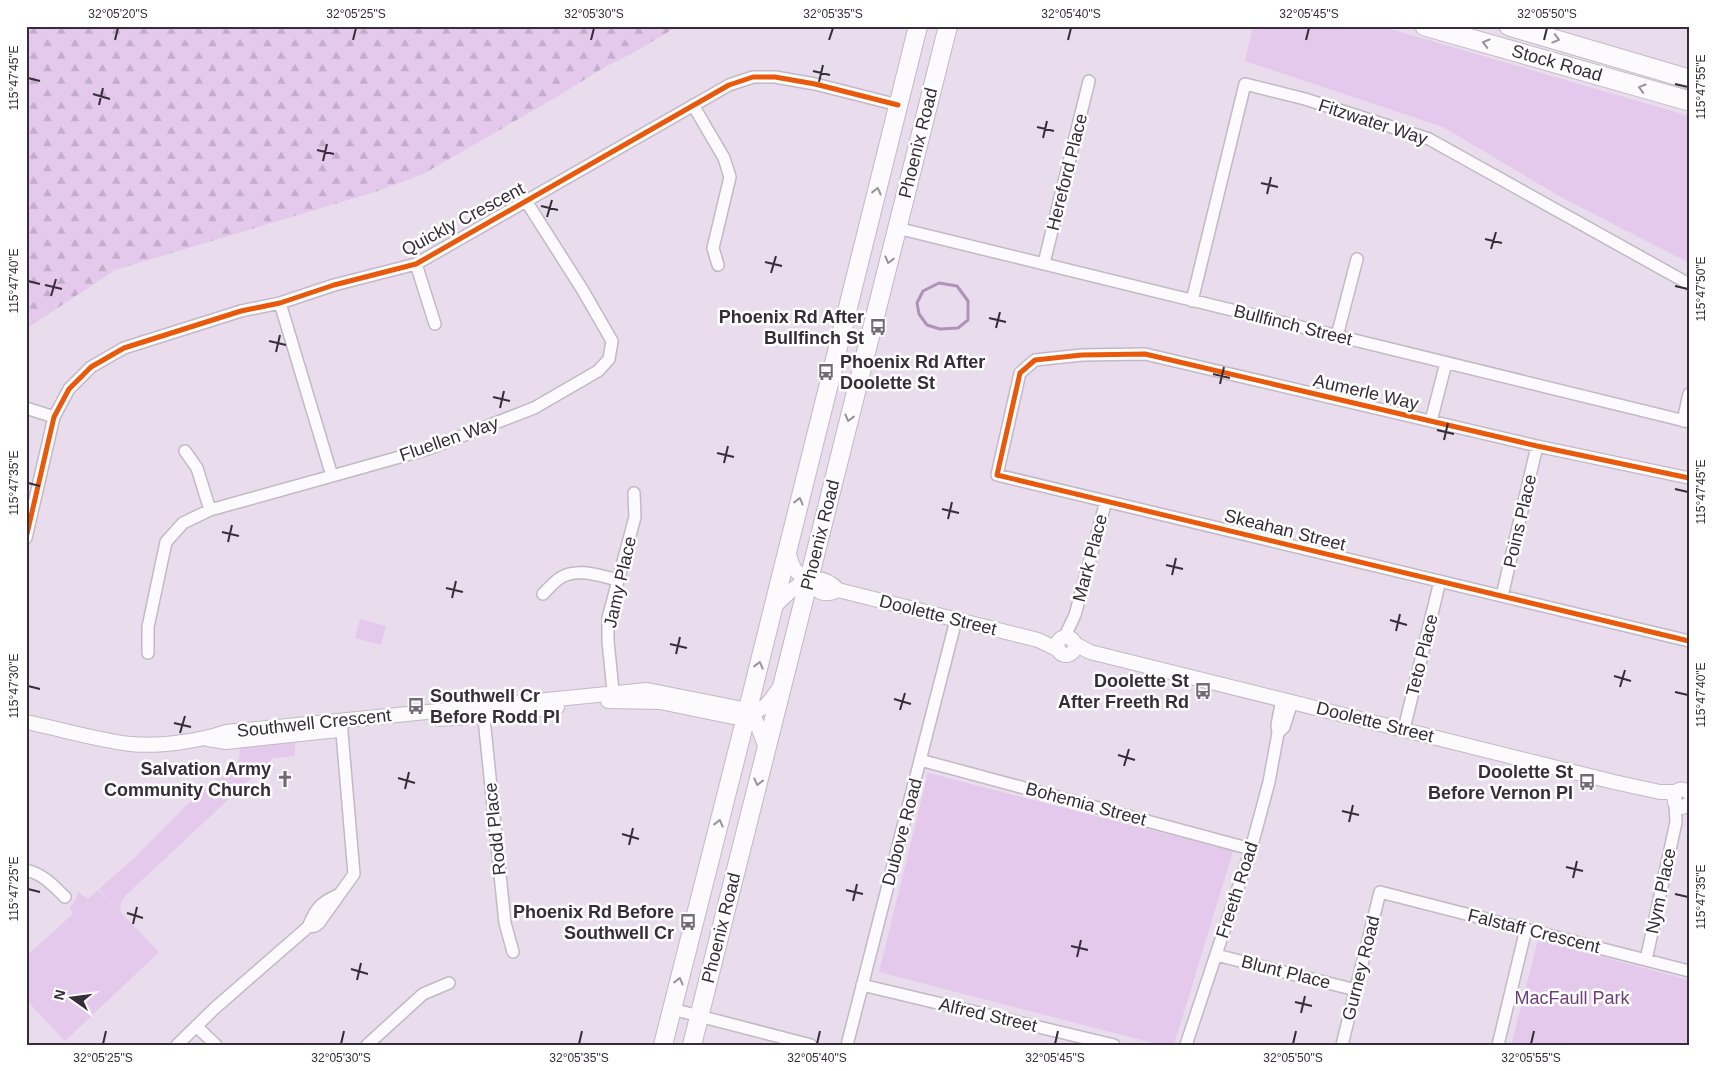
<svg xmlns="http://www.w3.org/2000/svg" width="1715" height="1071" font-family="Helvetica,sans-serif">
<defs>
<pattern id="forest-firs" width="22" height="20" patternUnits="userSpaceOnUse" patternTransform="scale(1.25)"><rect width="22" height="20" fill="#e4c9ec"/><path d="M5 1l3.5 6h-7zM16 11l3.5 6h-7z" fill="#c4adcb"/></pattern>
</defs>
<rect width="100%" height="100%" fill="#e8dced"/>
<path fill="#e4c9ec" d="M1253,26H1380L1689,116V263L1559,196L1443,127L1245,61Z
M360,619L386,626L381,645L355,638Z
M295,741V756L273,758L125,896L120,904L121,913L159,952L65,1041L26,1000V956L73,914L70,908L76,899L78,892L88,899L98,890L110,901L99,889L132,860L199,793L239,761L240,747Z
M928,773L1233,851L1174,1045H1161L879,972Z
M1538,940L1689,980V1045H1511Z"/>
<path fill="url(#forest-firs)" d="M26,26H678L633,53L603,68L555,98L423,174L378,191L115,270L26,329Z"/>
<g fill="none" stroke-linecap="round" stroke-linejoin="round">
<path stroke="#af92b8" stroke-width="3" d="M939,283L957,286L968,301V320L958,328L940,329L927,325L919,314L917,303L923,291Z"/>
<g stroke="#c2b9c5" stroke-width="14">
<path id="minor" d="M693,105L724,158L730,177L713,248L718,265
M897,228L1689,422
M1044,263L1089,81
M416,264L435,324
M1192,301L1245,84L1305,99L1429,139L1689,284
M280,303L332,476L428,449L534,408L598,371L609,359L612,341L582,289L526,201
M1337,336L1357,259
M26,408L54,417
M1431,421L1446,363
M1683,421L1689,394
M185,451L197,468L210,510
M1689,478L1537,446L1145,354L1082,355L1035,360L1020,373L997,475L1689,641
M26,538L54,417L69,389L91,367L124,348L241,311L280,303L334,285L416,264L729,85L753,77H775L815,84L898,105
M543,594C548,589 554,582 560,578C577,567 600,576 618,580
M1502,596L1537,446
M1064,638L1075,615L1106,501
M148,653V627L166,542L183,523L210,510L332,476
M614,701L608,641V618L635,517L634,493
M483,709L505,923L513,952
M1404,729L1440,581
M1278,733L1284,727L1292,702
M920,760L1251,849
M26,870C43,874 53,885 65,897
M308,927L315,926L319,923L354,874L341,721
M1216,955L1356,990
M1646,960L1676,822L1675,803
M862,985L1114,1045
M672,1009L811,1045
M196,1026L216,1045
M177,1045L215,1008L308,927C316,908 320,903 338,895
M367,1045L423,994L449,983
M847,1045L956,620
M1186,1045L1251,849L1269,782L1278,733L1277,725L1282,699
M1342,1045L1380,892L1689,971
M1498,1045L1526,929"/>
</g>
<g stroke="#c2b9c5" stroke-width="16">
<path id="tertiary" d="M788,550C790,557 791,566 797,572C800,575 804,577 807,580C817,590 822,598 838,590
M774,607C791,589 815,565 838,590L1038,640L1059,650
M1057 646a9 9 0 1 1 18 0a9 9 0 1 1-18 0Z
M1075,644L1090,652L1614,782L1660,792H1676
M608,701L660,702L733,717C740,717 742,714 749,713C768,708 768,703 780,687
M439,719L483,716L557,707
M26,722C61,729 96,740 131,744C159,747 200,741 226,732L647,690L743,709L756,721L766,748
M208,739L226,742L338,730
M1689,792C1669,780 1670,817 1689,804"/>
</g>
<g stroke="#c2b9c5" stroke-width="20">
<path id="primary" d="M663,1045L747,713L918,26
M692,1045L948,26"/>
</g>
<g stroke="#c2b9c5" stroke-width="21">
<path id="trunk" d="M1425,26L1689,101
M1509,26L1689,79"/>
</g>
<use href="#minor" stroke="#fcfafc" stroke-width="11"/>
<use href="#tertiary" stroke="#fcfafc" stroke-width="14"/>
<use href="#primary" stroke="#fcfafc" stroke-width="18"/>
<use href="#trunk" stroke="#fcfafc" stroke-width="19"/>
<g stroke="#fff" stroke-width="8">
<path id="cycleway" d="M1689,478L1537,446L1145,354L1082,355L1035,360L1020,373L997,475L1689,641
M26,538L54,417L69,389L91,367L124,348L241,311L280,303L334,285L416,264L729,85L753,77H775L815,84L898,105"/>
</g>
<use href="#cycleway" stroke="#e8590c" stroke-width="5"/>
</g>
<defs><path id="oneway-chevron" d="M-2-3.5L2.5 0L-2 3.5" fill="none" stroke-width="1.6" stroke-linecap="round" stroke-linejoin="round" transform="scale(1.25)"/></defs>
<g stroke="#99949a">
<use href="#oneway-chevron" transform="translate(1556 39) rotate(16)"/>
<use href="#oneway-chevron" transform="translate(1486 43) rotate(-164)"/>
<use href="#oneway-chevron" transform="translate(1642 88) rotate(-164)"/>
<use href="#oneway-chevron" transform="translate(877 191) rotate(-76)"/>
<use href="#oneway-chevron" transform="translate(889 260) rotate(104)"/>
<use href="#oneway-chevron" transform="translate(849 418) rotate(104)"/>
<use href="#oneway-chevron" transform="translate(799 501) rotate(-76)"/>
<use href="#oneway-chevron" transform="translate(759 665) rotate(-76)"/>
<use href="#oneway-chevron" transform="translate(758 782) rotate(104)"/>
<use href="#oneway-chevron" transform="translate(719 823) rotate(-76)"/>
<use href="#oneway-chevron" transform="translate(679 981) rotate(-76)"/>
</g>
<path fill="none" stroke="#362d38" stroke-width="2" d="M115,40L118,28M353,40L356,28M591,40L594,28M829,40L833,28M1068,40L1071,28M1306,40L1309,28M1544,40L1547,28M813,71L830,75M28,78L40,81M819,82L823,65M1675,84L1688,87M93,94L110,99M99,105L103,88M1037,127L1054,131M1043,138L1047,121M317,150L334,154M323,161L327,144M1261,183L1278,187M1267,194L1271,177M541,206L558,210M547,217L552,200M1485,239L1502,243M1491,249L1496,232M765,262L782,266M771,273L776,256M28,281L40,284M45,285L62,289M1675,286L1688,289M51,296L56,279M989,318L1006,322M996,328L1000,312M269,341L286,345M276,352L280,335M1213,374L1230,378M1220,384L1224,367M493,397L510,401M500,408L504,391M1437,430L1454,434M1444,440L1448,423M717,453L734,457M724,463L728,446M28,483L40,486M1675,489L1688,492M942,509L959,513M948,519L952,502M222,532L239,536M228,542L232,525M1166,565L1183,569M1172,575L1176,558M446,588L463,592M452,598L456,581M1390,620L1407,625M1396,631L1400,614M670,644L687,648M676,654L680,637M1614,676L1631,681M28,686L40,689M1620,687L1625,670M1675,692L1688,695M894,699L911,704M900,710L905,693M174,723L191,727M180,733L185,716M1118,755L1135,760M1124,766L1129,749M398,778L415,783M405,789L409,772M1342,811L1359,815M1349,822L1353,805M622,834L639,839M629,845L633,828M1566,867L1583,871M1573,878L1577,861M28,889L40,892M846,890L863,894M1675,894L1688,897M853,901L857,884M127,913L143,918M133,924L137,907M1071,946L1088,950M1077,957L1081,940M351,969L368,974M357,980L361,963M1295,1002L1312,1006M1301,1013L1305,996M103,1044L106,1031M341,1044L344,1031M579,1044L582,1031M817,1044L820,1031M1055,1044L1058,1031M1293,1044L1296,1031M1531,1044L1534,1031"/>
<defs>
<g id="bus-bare" transform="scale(1.35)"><path d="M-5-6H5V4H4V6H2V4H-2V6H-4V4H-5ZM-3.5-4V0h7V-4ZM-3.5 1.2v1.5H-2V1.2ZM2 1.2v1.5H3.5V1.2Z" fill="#746a77" stroke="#fff" stroke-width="2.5" paint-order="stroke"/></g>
<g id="church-bare" transform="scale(1.35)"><path d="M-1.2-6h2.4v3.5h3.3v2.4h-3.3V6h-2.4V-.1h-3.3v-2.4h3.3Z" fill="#746a77" stroke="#fff" stroke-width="2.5" paint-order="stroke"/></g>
</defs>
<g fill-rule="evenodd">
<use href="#bus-bare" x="878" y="327"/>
<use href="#bus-bare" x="826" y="372"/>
<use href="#bus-bare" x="1203" y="691"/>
<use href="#bus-bare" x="416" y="706"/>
<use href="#church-bare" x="285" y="779"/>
<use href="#bus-bare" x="1587" y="782"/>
<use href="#bus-bare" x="688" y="922"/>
</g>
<g text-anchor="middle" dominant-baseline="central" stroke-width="5" stroke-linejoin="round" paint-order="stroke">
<g font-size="18" fill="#362d38" stroke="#fff">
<text transform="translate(1557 63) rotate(16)">Stock Road</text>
<text transform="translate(1373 122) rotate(18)">Fitzwater Way</text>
<text transform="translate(918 143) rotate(-76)">Phoenix Road</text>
<text transform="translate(1067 172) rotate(-76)">Hereford Place</text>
<text transform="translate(463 219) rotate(-28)">Quickly Crescent</text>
<text transform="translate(1293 325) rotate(14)">Bullfinch Street</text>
<text transform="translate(1366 392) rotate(13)">Aumerle Way</text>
<text transform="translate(449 439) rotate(-19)">Fluellen Way</text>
<text transform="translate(1520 521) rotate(-77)">Poins Place</text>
<text transform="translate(1285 530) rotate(14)">Skeahan Street</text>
<text transform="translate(820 535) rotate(-76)">Phoenix Road</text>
<text transform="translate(1090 558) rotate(-75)">Mark Place</text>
<text transform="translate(620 582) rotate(-77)">Jamy Place</text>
<text transform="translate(938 615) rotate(14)">Doolette Street</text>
<text transform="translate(1422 655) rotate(-76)">Teto Place</text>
<text transform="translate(1375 722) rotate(14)">Doolette Street</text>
<text transform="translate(314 723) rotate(-6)">Southwell Crescent</text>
<text transform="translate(1086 804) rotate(15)">Bohemia Street</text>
<text transform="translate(495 829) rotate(-96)">Rodd Place</text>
<text transform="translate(902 832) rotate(-75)">Dubove Road</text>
<text transform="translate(1237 890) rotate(-72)">Freeth Road</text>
<text transform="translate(1661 891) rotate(-78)">Nym Place</text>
<text transform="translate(721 928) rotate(-76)">Phoenix Road</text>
<text transform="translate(1534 931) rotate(14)">Falstaff Crescent</text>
<text transform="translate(1361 968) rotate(-76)">Gurney Road</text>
<text transform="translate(1286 972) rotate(14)">Blunt Place</text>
<text transform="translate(988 1015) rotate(13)">Alfred Street</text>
</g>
<g font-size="18" font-weight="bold" fill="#362d38" stroke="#fff" text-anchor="end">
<text x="864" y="317">Phoenix Rd After<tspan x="864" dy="21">Bullfinch St</tspan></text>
<text x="840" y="362" text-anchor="start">Phoenix Rd After<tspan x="840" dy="21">Doolette St</tspan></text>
<text x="1189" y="681">Doolette St<tspan x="1189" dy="21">After Freeth Rd</tspan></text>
<text x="430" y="696" text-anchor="start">Southwell Cr<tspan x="430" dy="21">Before Rodd Pl</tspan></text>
<text x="271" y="769">Salvation Army<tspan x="271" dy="21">Community Church</tspan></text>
<text x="1573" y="772">Doolette St<tspan x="1573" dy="21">Before Vernon Pl</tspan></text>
<text x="674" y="912">Phoenix Rd Before<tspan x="674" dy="21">Southwell Cr</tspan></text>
</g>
<g font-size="18" fill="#6e3e7b" stroke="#fff">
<text x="1572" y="998">MacFaull Park</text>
</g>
</g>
<rect width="1715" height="1071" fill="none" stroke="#ffffff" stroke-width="55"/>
<g transform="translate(72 998) rotate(284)" stroke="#ffffff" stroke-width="4" paint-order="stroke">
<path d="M0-4L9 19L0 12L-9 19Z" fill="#362d38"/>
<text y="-8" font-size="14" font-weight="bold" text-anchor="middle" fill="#362d38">N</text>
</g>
<rect x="28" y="28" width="1660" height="1016" fill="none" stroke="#362d38" stroke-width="2"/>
<g font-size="12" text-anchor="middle" fill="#362d38">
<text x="118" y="18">32°05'20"S</text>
<text x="356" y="18">32°05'25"S</text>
<text x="594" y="18">32°05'30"S</text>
<text x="833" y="18">32°05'35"S</text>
<text x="1071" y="18">32°05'40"S</text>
<text x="1309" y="18">32°05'45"S</text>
<text x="1547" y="18">32°05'50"S</text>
<text transform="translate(14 78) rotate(-90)" y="4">115°47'45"E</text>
<text transform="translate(1701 87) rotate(-90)" y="4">115°47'55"E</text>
<text transform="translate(14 281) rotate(-90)" y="4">115°47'40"E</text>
<text transform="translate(1701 289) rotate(-90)" y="4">115°47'50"E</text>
<text transform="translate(14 483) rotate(-90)" y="4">115°47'35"E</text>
<text transform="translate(1701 492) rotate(-90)" y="4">115°47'45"E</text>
<text transform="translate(14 686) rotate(-90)" y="4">115°47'30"E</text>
<text transform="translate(1701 695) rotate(-90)" y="4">115°47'40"E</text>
<text transform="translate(14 889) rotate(-90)" y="4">115°47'25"E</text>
<text transform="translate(1701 897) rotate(-90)" y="4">115°47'35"E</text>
<text x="103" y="1062">32°05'25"S</text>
<text x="341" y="1062">32°05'30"S</text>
<text x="579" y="1062">32°05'35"S</text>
<text x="817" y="1062">32°05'40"S</text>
<text x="1055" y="1062">32°05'45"S</text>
<text x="1293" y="1062">32°05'50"S</text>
<text x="1531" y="1062">32°05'55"S</text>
</g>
</svg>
